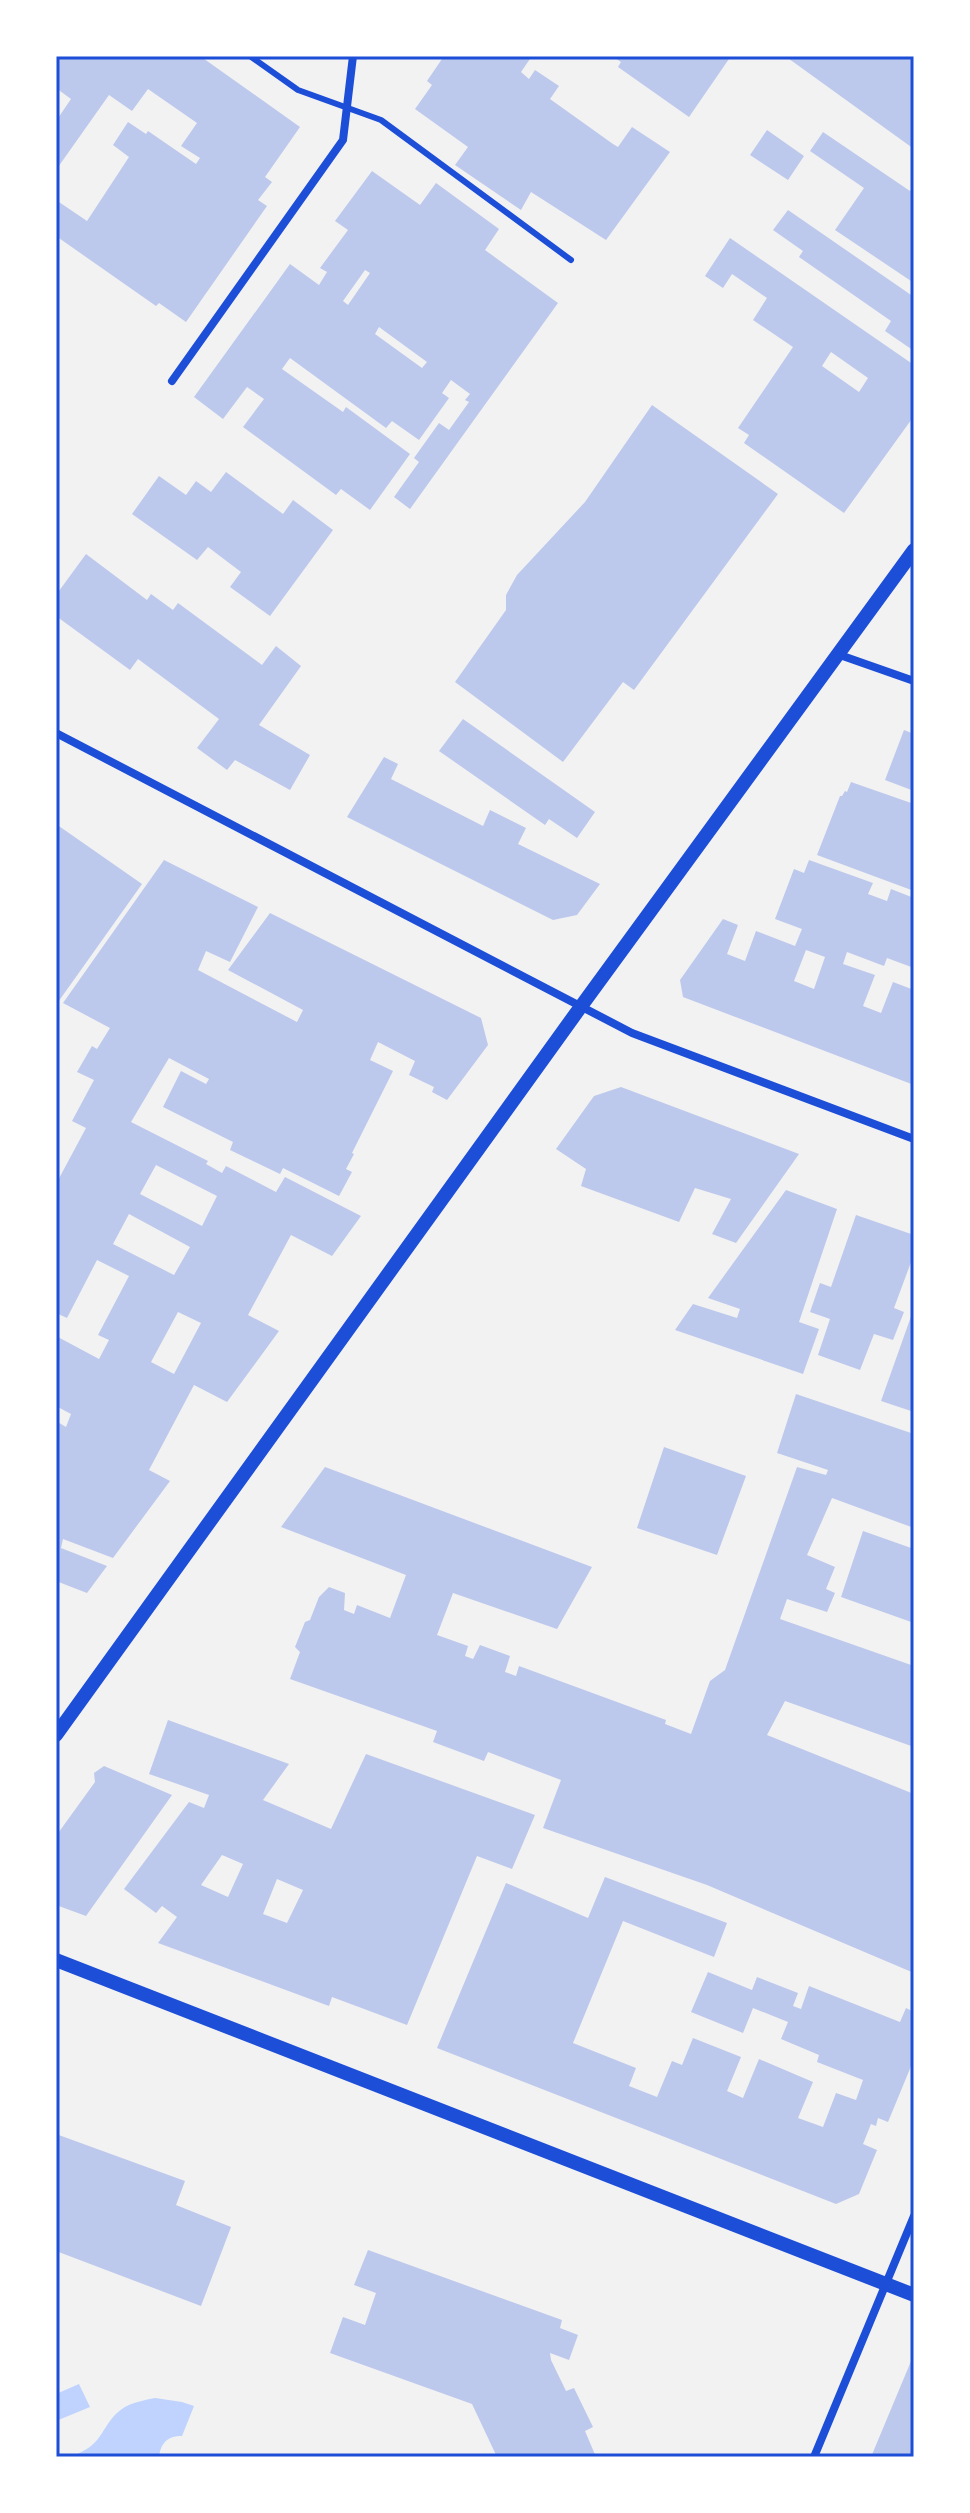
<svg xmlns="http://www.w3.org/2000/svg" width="970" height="2513" font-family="'PT Sans Narrow',sans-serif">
<rect width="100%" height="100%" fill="#f2f2f2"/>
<path fill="#bfd3fe" d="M79,2384L90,2407L56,2421V2394Z
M155,2398L182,2402L194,2406L182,2436C167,2436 161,2443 159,2457H69C108,2445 99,2423 125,2407C134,2402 145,2400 155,2398Z"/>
<path fill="#bdc9ec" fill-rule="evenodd" d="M56,56H200L300,127L265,177L272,182L258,200L267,206L186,322L159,303L156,306L56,236V200L87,221L129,157L113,145L128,122L146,134L148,131L196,164L200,158L181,146L197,123L148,89L132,111L109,95L56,170V121L71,99L56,88Z
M444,56H532L521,72L529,79L535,70L559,86L550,99L613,144L618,147L632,127L670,152L606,240L531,192L521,210L455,165L468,147L415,109L432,85L427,81Z
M612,56H731L689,117L618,67L621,62Z
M785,56H914V149Z
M767,130L804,156L788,180L750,155Z
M823,132L910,191L914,186V283L835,230L864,188L810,151Z
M372,171L420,205L436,183L499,229L485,250L558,303L410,509L394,497L419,462L414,458L439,423L449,430L469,402L465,400L470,394L451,380L442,393L449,398L419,440L392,421L386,428L290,358L282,369L343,412L346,407L410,454L370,510L341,489L336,495L243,427L264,399L247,387L223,419L194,397L290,264L319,285L327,272L320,268L348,230L335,221ZM365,270L370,273L348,305L343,301ZM379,327L427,362L422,368L375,334Z
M788,210L914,297V351L885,331L891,321L799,257L803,251L773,230Z
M730,238L914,365V416L844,513L744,443L749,435L738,428L793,347L753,320L767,298L732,274L723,288L705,276ZM831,352L868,378L859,392L822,366Z
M652,405L778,494L634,690L623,682L563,762L455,682L506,610V595L517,575L585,502Z
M226,472L283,514L293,500L333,530L270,616L230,587L241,572L208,547L197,560L132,514L159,476L186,495L196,481L211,492Z
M86,554L147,600L151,594L173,610L178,603L262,665L276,646L301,666L259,725L310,755L290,790L235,760L227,770L197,748L219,719L138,659L130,670L56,616V595Z
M463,719L595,812L577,838L549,819L545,825L439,751Z
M904,730L914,734V791L885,780Z
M384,757L398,764L391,779L483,826L490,810L526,828L518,844L600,884L577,915L553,920L347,817Z
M851,782L914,804V891L817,855L840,796H842L845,791L847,792Z
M56,824L142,884L56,1005Z
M164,860L258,907L230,962L206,951L198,970L297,1022L303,1010L228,970L270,913L481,1018L488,1045L447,1100L432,1092L434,1087L409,1075L415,1061L378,1042L370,1060L393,1071L352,1153L354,1154L346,1169L352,1172L339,1196L283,1168L280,1174L230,1150L233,1142L163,1107L181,1071L206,1084L209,1079L169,1058L131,1122L208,1161L206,1164L222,1173L226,1166L276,1192L285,1177L361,1216L332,1256L291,1235L248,1315L279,1331L227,1402L194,1385L149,1470L170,1481L113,1558L63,1539L61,1548L107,1566L87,1593L56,1581V1421L66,1427L71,1414L56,1406V1336L99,1359L109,1340L98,1335L129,1276L97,1260L67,1318L56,1313V1184L86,1128L72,1121L94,1080L77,1072L92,1046L97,1049L110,1028L63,1003ZM156,1165L217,1196L202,1226L140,1194ZM129,1214L190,1247L174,1275L113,1244ZM178,1312L201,1323L174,1374L151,1362Z
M809,860L873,883L868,894L887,901L891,889L914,898V968L887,958L884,966L847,952L843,964L875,975L863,1006L881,1013L893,982L914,990V1085L683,997L680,980L723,919L738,925L727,954L745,961L756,931L795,946L802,929L775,919L794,869L804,873ZM806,950L825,957L814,989L794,981Z
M621,1087L799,1154L736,1243L712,1234L731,1199L695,1188L679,1222L581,1186L586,1169L556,1149L594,1096Z
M786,1190L837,1209L799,1322L819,1329L803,1374L675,1330L693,1304L737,1318L740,1309L708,1298Z
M856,1215L914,1235V1254L894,1308L904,1312L893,1340L874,1334L860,1370L818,1355L830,1319L810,1312L820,1283L831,1287Z
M914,1308V1412L881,1401Z
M796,1394L914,1434V1528L832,1498L807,1555L835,1567L826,1589L835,1593L827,1612L787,1599L780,1619L914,1666V1747L785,1701L767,1735L914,1794V1973L707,1885L543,1828L561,1780L488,1752L484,1761L433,1742L437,1731L290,1679L300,1652L295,1647L305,1622L310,1620L319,1597L329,1587L345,1593L344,1610L354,1614L357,1605L390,1618L406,1575L281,1527L325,1467L592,1567L557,1629L453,1593L437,1635L468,1646L465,1656L473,1659L480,1645L510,1656L505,1672L516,1676L519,1666L666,1720L665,1724L691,1734L710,1681L725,1670L797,1467L826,1475L828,1470L777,1453Z
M664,1447L746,1476L717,1555L637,1528Z
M863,1531L914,1549V1623L841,1597Z
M168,1720L289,1764L263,1800L331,1829L366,1754L535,1815L512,1869L477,1856L407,2025L332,1997L329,2006L158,1943L177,1917L162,1906L156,1913L124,1889L189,1802L204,1808L209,1795L149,1774ZM222,1855L243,1864L228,1897L201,1885ZM277,1879L303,1890L287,1923L263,1914Z
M104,1766L172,1795L86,1916L56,1905V1836L95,1782L94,1773Z
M605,1877L727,1923L714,1957L623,1921L573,2043L636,2068L629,2086L657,2097L672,2061L682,2065L693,2038L741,2057L727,2091L743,2098L759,2059L813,2082L798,2118L823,2127L836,2093L856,2100L863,2080L817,2062L819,2055L781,2039L788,2022L753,2008L743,2033L691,2012L708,1972L752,1990L757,1977L798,1993L793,2006L801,2009L809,1986L900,2022L906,2008L914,2012V2059L888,2122L878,2118L876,2126L871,2124L863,2144L877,2150L859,2194L836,2204L437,2048L506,1883L588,1918Z
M56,2134L185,2181L176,2205L231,2227L201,2306L56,2251Z
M368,2250L562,2320L560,2328L578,2335L569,2360L550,2353L551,2360L566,2391L574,2388L593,2427L585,2431L596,2457H497L472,2404L330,2353L343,2317L365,2325L376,2293L354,2285Z
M914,2354V2457H871Z"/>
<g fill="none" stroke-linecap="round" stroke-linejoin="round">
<path stroke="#1d4ed8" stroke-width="6" d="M250,56L298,90L381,120L571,260"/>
<path stroke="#1d4ed8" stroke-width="8" d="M172,381L343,140L353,56
M837,654L914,681
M56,733L632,1033L914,1139
M814,2457L914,2216"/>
<path stroke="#1d4ed8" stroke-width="14" d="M56,1735L582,1005L914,550
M56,1960L914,2295"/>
</g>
<rect width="970" height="2513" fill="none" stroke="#ffffff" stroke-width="116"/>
<rect x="58" y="58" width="854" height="2397" fill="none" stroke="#1d4ed8" stroke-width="3"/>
</svg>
